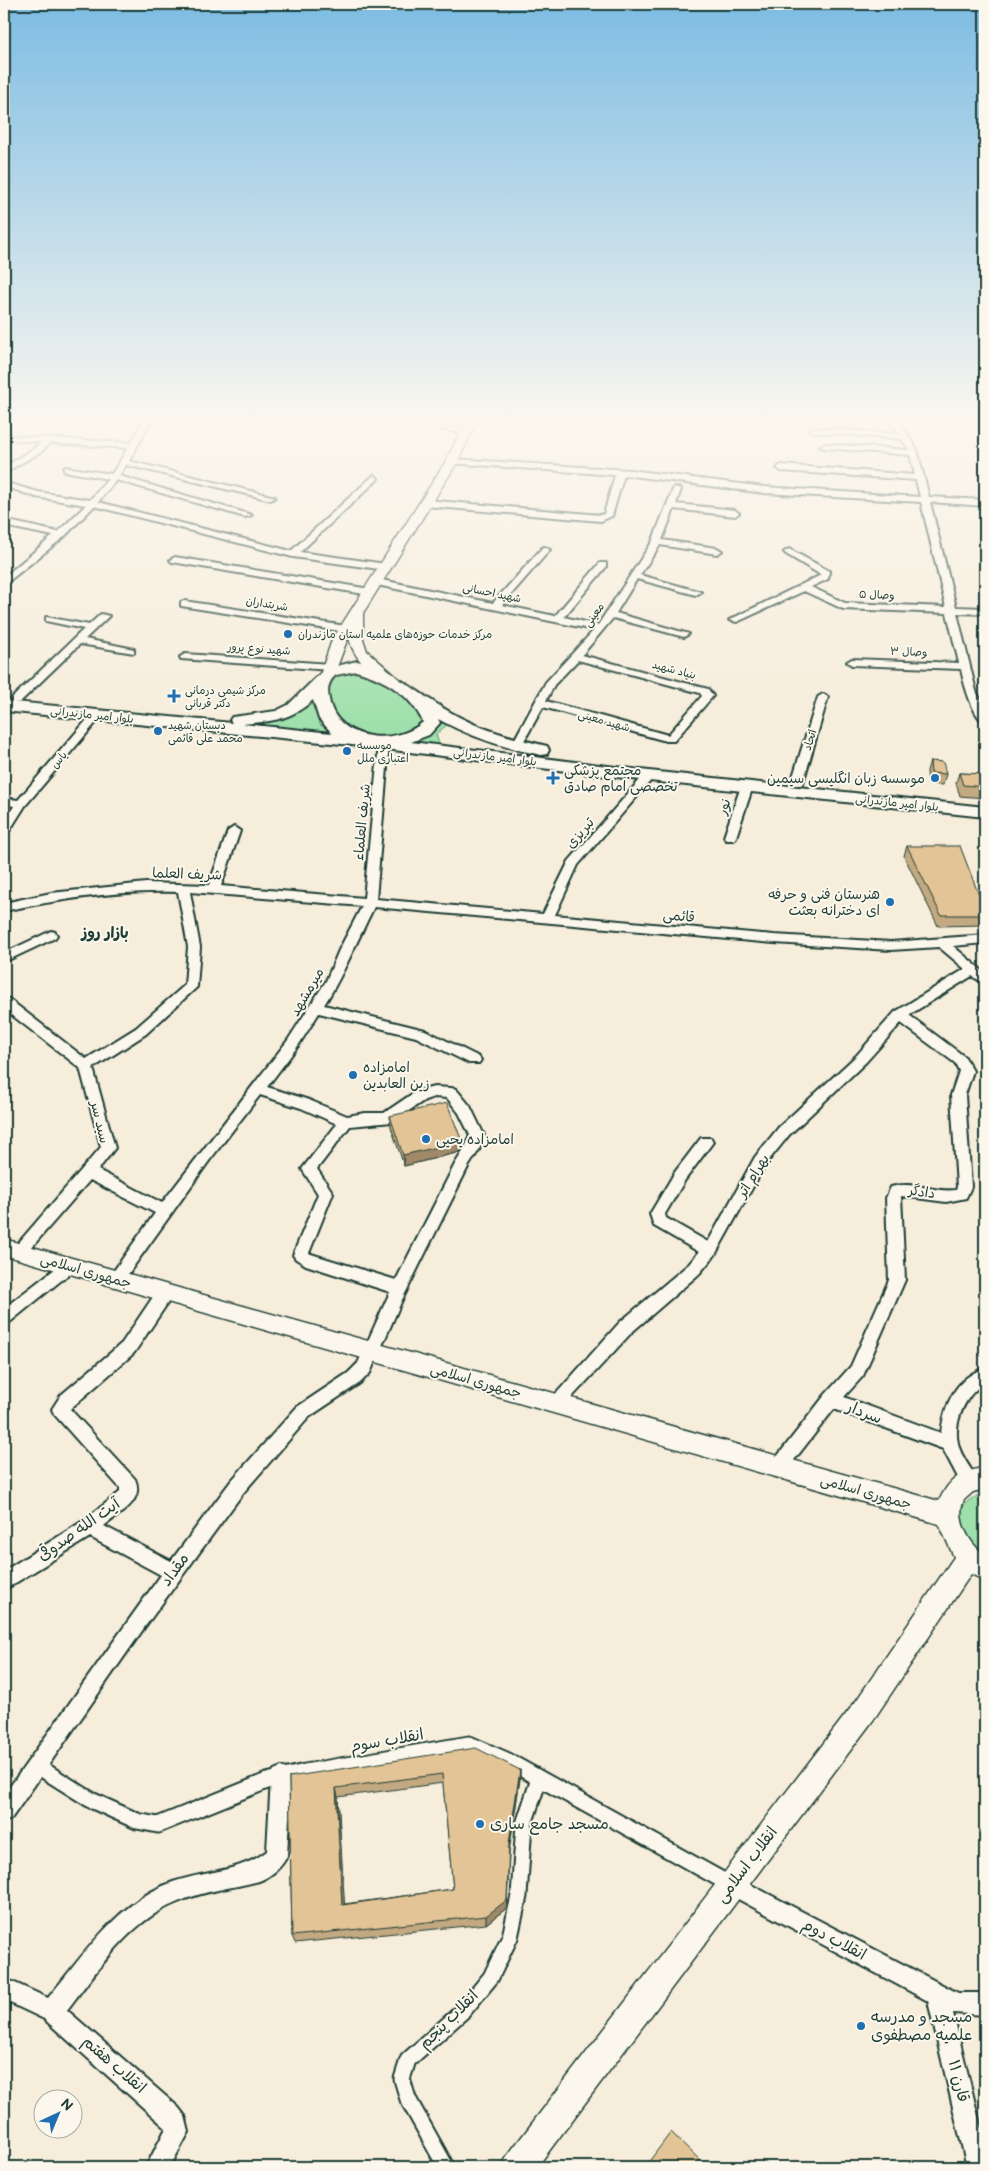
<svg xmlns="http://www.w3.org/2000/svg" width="989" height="2171" font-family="'Balsamiq Sans','Playpen Sans Arabic',sans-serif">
<rect width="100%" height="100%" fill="#f6eddb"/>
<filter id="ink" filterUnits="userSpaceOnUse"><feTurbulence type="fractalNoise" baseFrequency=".02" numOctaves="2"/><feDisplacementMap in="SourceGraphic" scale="10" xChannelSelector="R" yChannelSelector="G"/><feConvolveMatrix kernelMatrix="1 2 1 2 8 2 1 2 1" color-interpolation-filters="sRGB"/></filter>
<g filter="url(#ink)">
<path fill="#9ee0ab" stroke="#5e8e70" d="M355,671C383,678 413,695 423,723C403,740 365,740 343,725C327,715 322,685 340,675C344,673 350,672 355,671Z
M4,701L226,723C259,723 284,723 312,704L320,725L342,737L4,704Z
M435,717L448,724L436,734L438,741L445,749L406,742Z
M985,1495V1554C960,1541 946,1499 985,1495Z"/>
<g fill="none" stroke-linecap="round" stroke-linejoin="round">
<g stroke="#1f3d34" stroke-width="19">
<path id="pedestrian" d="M37,1766L91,1800L137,1821L158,1825L267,1781L305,1772L469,1744L508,1761L731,1885
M446,2167L408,2099L402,2079L408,2060L464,2010L491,1977L510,1937L519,1896L524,1824L539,1779"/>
</g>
<g stroke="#1f3d34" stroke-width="4">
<path id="minor" d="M143,421H151L129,461L275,497L271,500L126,465L119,476L252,515L245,517L116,480L98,502L291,551L374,475L378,478L377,480L300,552L386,564L391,567L386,570L293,557L94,506L64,537L4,585V577L53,536L4,526V520L58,532L86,505L36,497L10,488V484L38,492L90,500L108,479L64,471V467L112,474L128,448L50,443L41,452L4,473V467L35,448L41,442L14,440L10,438L11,436L131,443Z
M402,421H420L470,432L466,434Z
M891,421H899L917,450L929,497L985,500V506L930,502L956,607L985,608V614L957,613L976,691L985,709V722C973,719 963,680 961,669L852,665L847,662L852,659L959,663L947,613L843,609L804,591L737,622L729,620L821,575L786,554L784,552L789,549L829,571L828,579L811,587L845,603L946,607L921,502L764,493L624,475L612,516L601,521L425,506L421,503L425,500L601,515L604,514L615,475L449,463V459H452L630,470L764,487L920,497L916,480L781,471L777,468L781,465L915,475L910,455L824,448L820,446L824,444L909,450L902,439L813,432L809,430L813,428L899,434Z
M674,487L681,489L676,504L735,510L739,513L735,516L674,509L662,540L717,548L722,551L717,554L660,545L640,575L701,592L696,595L637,579L616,613L689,634L684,637L613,618L582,655L708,689L713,696L674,741H666L543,707L520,748H512L511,746L546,682L594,630L377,585L372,582L377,579L493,603L542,548L545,547L550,550L548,552L502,605L555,616L600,563H606V567L564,617L598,625L652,542ZM578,660L700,693L702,696L668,735L546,701L554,685Z
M175,557L370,589L375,592L370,595L172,562L170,560Z
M184,601L346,626L351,629L346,632L181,606V602Z
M101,614L109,616L85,639L134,649V653L80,644L20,702H12V698L84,629L46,621V617L89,625Z
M185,654L330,664L335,667L330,670L181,659L180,657Z
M823,694L828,697L803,783L801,785H793L791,783L818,697Z
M96,713L101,716L100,718L25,806L8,833L4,834V822L14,806L4,804V798L18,800L92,714Z
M384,741L389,744L376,899L543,914L569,861L645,774H653V778L578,865L555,915L774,935L891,942L985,935V943L953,946L985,973V984L972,976L909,1015L965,1057L973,1071L965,1095L971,1187L966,1198L946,1202L901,1196L905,1280L863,1376L844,1397L941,1433C945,1404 955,1378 985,1368V1383C966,1393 953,1422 958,1443C960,1456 972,1469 978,1481L975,1487L969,1489L963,1487L943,1449L834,1409L784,1473L778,1475L772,1473L769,1467L825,1395L851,1366L889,1280L886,1198L891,1187C913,1180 934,1193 956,1190L957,1187L951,1095L959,1071L955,1063L901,1023L866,1062L789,1135L765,1165L715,1255L699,1274L632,1332L561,1409L555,1411L549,1409L547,1404L620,1322L689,1264L699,1252L654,1226L650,1214L675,1172L701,1138H711L713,1142L685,1180L665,1214L666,1218L708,1242L755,1157L779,1127L856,1056L895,1012L965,969L939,947L891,950L774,943L374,907C357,940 344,974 324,1005L425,1030L479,1057L481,1060L479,1063H469L416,1037L319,1013L298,1046L267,1087L309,1100L347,1116L365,1113H384L415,1092L434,1087L451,1088L456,1089L470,1106L484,1135L479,1150L468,1167L402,1300L370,1373L360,1383L309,1417L243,1493L144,1628L11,1819L4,1822V1795L161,1575L90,1537L4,1590V1571L83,1521L120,1492V1488L54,1414L52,1409L61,1395L122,1343L159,1288L165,1286L171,1288L173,1293L171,1298L134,1353L70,1409L135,1479C145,1501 119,1514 104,1526L171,1561L231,1481L297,1407L348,1373L358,1363L390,1292L306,1265L296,1259L293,1255L318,1194L302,1169L337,1124L301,1108L260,1095L209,1161L121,1284L116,1285L111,1284L108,1279L155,1213L90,1180L24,1256L19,1258L14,1256L11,1252L14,1248L101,1147L80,1068L4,1009V997L9,999L86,1059L136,1028L185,985L188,947L178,892C119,890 61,899 4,911V903L51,893L146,883L209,885L228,831L234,827L240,831L221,886L364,898L379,744ZM190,892L362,906L339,950L326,981L288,1040L162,1203L98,1170L115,1148L93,1068L146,1034L197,987L200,947ZM434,1097L447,1098L459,1113L470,1135L465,1148L455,1164L396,1280L311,1254L309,1253L333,1193L317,1169L350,1126L392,1122L425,1100Z
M747,783L753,786L736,837L734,840H726L724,837L741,786Z
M51,931L55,932L57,935L55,938L4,962V953Z
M69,1260L74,1262L77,1266L74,1270L10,1322L4,1324V1308L64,1262Z
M281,1767L288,1770L291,1777L287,1856C282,1867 270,1877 259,1881C233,1888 203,1891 178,1902C129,1921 98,1970 67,2010L178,2107L185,2116L189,2132L170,2167H146L166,2128L44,2019L4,2000V1978L48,1998C84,1955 118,1901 173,1882C204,1871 241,1872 267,1851L271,1777L274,1770Z
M732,1875L958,1993H985V2015L953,2013L985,2145V2167H967L928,2001L725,1892L722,1885L725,1878Z"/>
</g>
<g stroke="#1f3d34" stroke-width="3">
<path id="secondary" d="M466,421H477L458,461L363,613V639L367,651L400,680L393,684C373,679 350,655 349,635L334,675L327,679L322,678L320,675L332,640L446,461Z
M4,1239L939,1501C950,1477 960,1473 985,1467V1489L973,1492L964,1500C955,1520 969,1543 985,1555V1581L971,1574L874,1719L537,2167H502L507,2156L856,1701L954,1557L939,1524L4,1255Z"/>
</g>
<g stroke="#1f3d34" stroke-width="4">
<path id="primary" d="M357,661C397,671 416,693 450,712C481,730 513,738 547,746L549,750L547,754L541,755C504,748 471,737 438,719L440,723L429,735L411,742L649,771L985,807V817L649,781L352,745L4,711V701L232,723L230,720L232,717L276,711L288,705L325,669ZM356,671C385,679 411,695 423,722C395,747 336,741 329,699C327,690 328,681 336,675ZM313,700L319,719L332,733L242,724C273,721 289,721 313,700Z"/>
</g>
<use href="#pedestrian" stroke="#fbf7ec" stroke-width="15"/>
<use href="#minor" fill="#fbf7ec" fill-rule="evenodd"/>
<use href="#secondary" fill="#fbf7ec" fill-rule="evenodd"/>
<use href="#primary" fill="#fbf7ec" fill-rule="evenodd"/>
</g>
<path fill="#c3a981" stroke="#1f3d34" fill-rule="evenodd" d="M930,761L946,774L943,785L928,784L927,771Z
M959,773L985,774V798L960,796L956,783Z
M907,846L985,911V919L983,925L938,926L904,856Z
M390,1116L461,1139L462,1150L460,1152L404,1166L391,1127Z
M520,1770V1779L509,1851L507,1908L486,1924L295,1943L292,1936L289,1777ZM443,1783L453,1889L344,1904L338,1797Z"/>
<path fill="#9f8969" stroke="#1f3d34" d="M461,1139L462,1150L460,1152L404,1166L403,1155Z
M520,1770V1779L509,1851L507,1908L486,1924V1916L509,1843Z
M336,1788L338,1797L345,1912L342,1905Z"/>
<path fill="#e3c496" stroke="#1f3d34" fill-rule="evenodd" d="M930,761L943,762L946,774L931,773Z
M959,773L985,774V787L963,785Z
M907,846H960L985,911V915H941Z
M447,1103L461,1139L460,1142L403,1155L390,1116Z
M476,1748L520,1770L509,1843L507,1900L486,1916L292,1936L289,1777ZM442,1774L453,1889L342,1905L336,1788Z
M671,2132L707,2167H645Z"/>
</g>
<linearGradient id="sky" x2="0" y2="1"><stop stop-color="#7dbce3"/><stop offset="0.58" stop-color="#fbf7ef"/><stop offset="1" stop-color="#fbf7ef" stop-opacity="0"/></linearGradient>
<rect width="989" height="725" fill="url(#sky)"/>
<g fill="#1f6fb2" stroke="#fbf7ec" stroke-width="2">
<circle cx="288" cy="634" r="5"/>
<path d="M171.5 688.5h5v5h5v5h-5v5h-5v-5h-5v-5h5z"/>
<circle cx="158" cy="731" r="5"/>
<circle cx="347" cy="751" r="5"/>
<path d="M550.5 770.5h5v5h5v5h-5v5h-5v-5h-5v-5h5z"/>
<circle cx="935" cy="778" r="5"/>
<circle cx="890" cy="902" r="5"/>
<circle cx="353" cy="1075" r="5"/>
<circle cx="426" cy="1139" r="5"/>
<circle cx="480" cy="1824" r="5"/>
<circle cx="861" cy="2026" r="5"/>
</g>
<g text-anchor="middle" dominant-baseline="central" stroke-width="4" stroke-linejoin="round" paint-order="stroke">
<g font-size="11" fill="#1f3d34" stroke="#fbf7ec">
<text transform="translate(492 593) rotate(12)">شهید احسانی</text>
<text transform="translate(877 595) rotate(2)">وصال ۵</text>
<text transform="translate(267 604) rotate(9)">شربتداران</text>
<text transform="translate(594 615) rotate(-54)">معینی</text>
<text transform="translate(259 649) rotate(4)">شهید نوع پرور</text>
<text transform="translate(909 652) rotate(2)">وصال ۳</text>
<text transform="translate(674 670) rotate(15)">بنیاد شهید</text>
<text transform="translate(92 715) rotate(6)">بلوار امیر مازندرانی</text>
<text transform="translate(604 721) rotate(16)">شهید معینی</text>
<text transform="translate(810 740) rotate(-73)">اتحاد</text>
<text transform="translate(495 757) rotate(7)">بلوار امیر مازندرانی</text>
<text transform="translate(59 760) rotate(-50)">یاس</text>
<text transform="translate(897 803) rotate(6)">بلوار امیر مازندرانی</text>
</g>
<g font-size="11" fill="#1f3d34" stroke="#fbf7ec" text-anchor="start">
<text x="298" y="634">مرکز خدمات حوزه‌های علمیه استان مازندران</text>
<text x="185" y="690">مرکز شیمی درمانی<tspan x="185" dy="13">دکتر قربانی</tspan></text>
<text x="168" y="725">دبستان شهید<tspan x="168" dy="13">محمد علی قائمی</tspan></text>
<text x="357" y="745">موسسه<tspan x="357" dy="13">اعتباری ملل</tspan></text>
</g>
<g font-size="14" fill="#1f3d34" stroke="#fbf7ec" text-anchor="start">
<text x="564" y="770">مجتمع پزشکی<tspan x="564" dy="16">تخصصی امام صادق</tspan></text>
<text x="925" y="778" text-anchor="end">موسسه زبان انگلیسی سیمین</text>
<text x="880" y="894" text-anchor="end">هنرستان فنی و حرفه<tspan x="880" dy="16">ای دخترانه بعثت</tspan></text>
<text x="363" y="1067">امامزاده<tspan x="363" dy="16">زین العابدین</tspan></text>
<text x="436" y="1139">امامزاده یحیی</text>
</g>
<g font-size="14" fill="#1f3d34" stroke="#fbf7ec">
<text transform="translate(724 807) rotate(-72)">نور</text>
<text transform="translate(362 822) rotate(-85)">شریف العلماء</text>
<text transform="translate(580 833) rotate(-49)">تبریزی</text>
<text transform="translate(187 874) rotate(2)">شریف العلما</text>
<text transform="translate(679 916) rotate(5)">قائمی</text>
<text transform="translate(307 992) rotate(-60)">میرمشهد</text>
<text transform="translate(100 1122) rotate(77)">سید سر</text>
<text transform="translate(753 1176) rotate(-58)">بهرام اتر</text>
<text transform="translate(922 1192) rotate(8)">دادگر</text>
<text transform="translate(86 1271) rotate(16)">جمهوری اسلامی</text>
<text transform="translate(476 1381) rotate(16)">جمهوری اسلامی</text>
<text transform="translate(866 1492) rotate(16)">جمهوری اسلامی</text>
</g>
<g font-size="15" font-weight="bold" fill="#1f3d34" stroke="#fbf7ec">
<text x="105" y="933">بازار روز</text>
</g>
<g font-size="16" fill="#1f3d34" stroke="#fbf7ec">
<text transform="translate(864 1413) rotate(21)">سردار</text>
<text transform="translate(79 1530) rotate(-35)">آیت الله صدوقی</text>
<text transform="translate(175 1570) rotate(-54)">مقداد</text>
<text transform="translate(387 1741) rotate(-10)">انقلاب سوم</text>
<text transform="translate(747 1865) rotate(-53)">انقلاب اسلامی</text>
<text transform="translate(834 1940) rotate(28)">انقلاب دوم</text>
<text transform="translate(449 2020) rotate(-45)">انقلاب پنجم</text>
<text transform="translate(114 2065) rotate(41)">انقلاب هفتم</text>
<text transform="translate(958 2081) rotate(76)">قارن ۱۱</text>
</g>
<g font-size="16" fill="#1f3d34" stroke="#fbf7ec" text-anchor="start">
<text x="490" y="1824">مسجد جامع ساری</text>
<text x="871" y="2017">مسجد و مدرسه<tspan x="871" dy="18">علمیه مصطفوی</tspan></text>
</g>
</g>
<rect width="989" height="2171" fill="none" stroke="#fbf7ec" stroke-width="20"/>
<rect x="10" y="10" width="969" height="2151" fill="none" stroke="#1f3d34" stroke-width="2" filter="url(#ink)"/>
<g transform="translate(58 2114) rotate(44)"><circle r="24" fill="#fbf7ec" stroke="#a3ada2"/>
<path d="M0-4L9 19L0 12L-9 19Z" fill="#1f6fb2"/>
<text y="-8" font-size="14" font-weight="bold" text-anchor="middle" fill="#1f3d34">N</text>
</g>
</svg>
